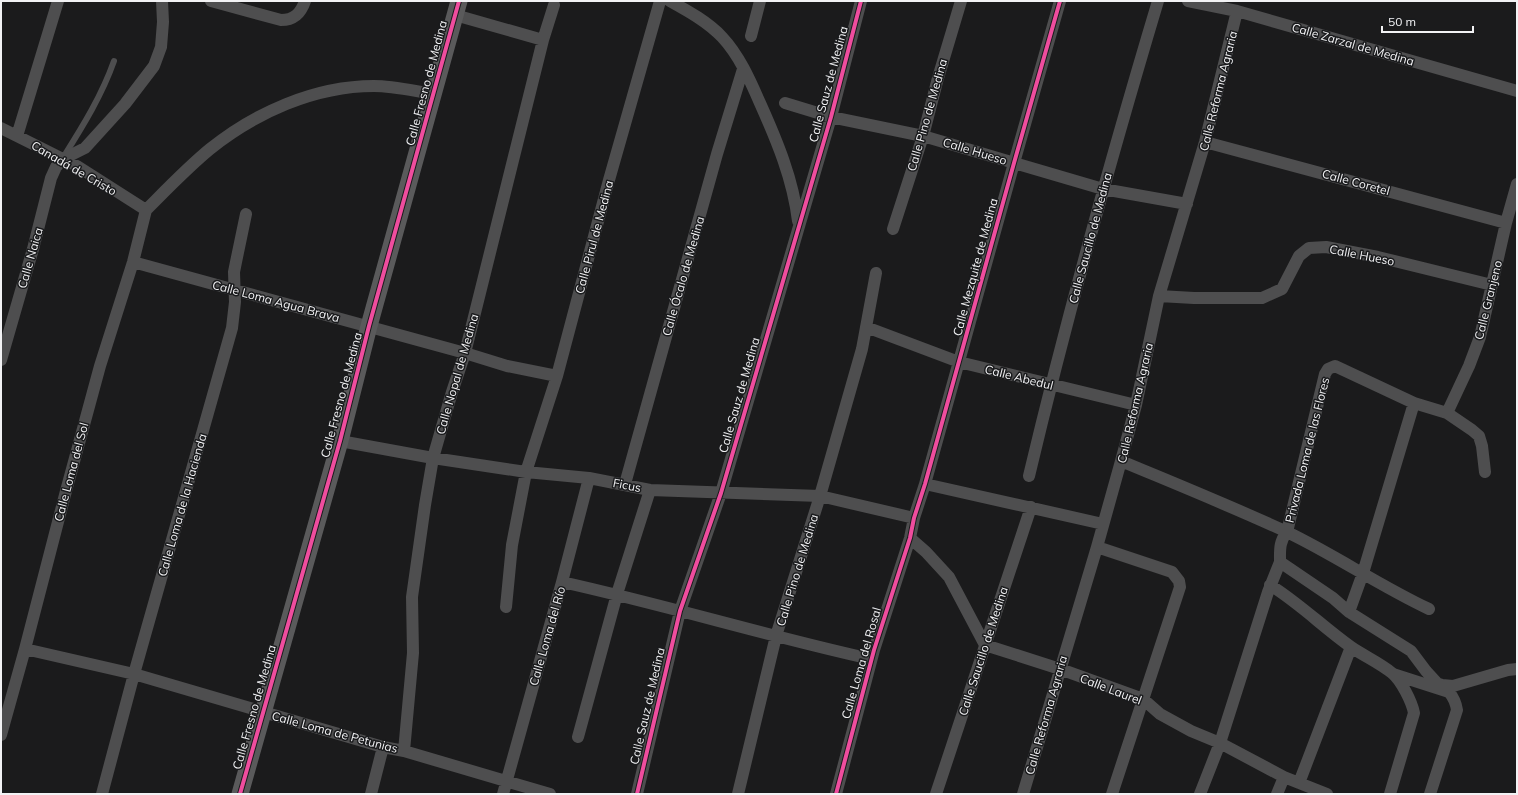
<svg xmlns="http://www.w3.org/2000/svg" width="1518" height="795" font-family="Mulish,sans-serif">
<rect width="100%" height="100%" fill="#1b1b1c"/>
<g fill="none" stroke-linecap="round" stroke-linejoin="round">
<path stroke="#4e4e4f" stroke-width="6" d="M64,156C83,126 102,95 114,61"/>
<path stroke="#4e4e4f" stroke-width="12" d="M211,1L281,20C294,20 301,13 305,1
M670,1C688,11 708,22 722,37C739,55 750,80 760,103C777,141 793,179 798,221
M1188,1L1237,11L1517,91
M455,15L543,40
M751,36L760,1
M785,103L831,117L923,136L1103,189L1187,204
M1,128L77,166L146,210
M17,136L58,1
M1205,142L1506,223
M146,210C166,190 188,167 210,149C255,113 314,86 374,86C393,86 414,91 434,94
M893,229L923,136L938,78L961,1
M133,262L465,353L507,366L557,376
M1159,296L1194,298H1262L1282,289L1299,256L1309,248L1326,247L1378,257L1492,285
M866,327L959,362L1136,405
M1,360L33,249L51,178L56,167L63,159L85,148L125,104L154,66L161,47L163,22L162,1
M1447,413L1469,366L1480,337L1506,223L1517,184
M340,441L433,458L526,472L589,478L650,490L820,496L914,518
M1121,461C1176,484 1233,507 1287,532C1335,555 1380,586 1429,609
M1485,472L1482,446L1479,436L1472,430L1447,413L1414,403L1335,366L1328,369L1325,374L1287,532C1279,542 1280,550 1280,562L1333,598L1349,612L1411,651L1426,671L1437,683L1442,685L1453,686L1508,670L1517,669
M1029,476C1067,316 1111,158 1158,1
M625,484L717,154L743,69
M925,484L1103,524
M910,538L926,552L949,577L985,645L1060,669L1143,699L1160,714L1191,731L1220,743L1284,777L1327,794
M1097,547L1172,572L1179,581L1180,587L1112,794
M562,582C666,605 767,636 871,659
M1270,585C1299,603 1323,627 1351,647C1364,656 1380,663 1392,673C1401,680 1412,702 1414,713L1390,794
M506,607L512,545L526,472L557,376L609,180L660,1
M1349,612L1363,573L1414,403
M25,649L134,674L383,747L404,751L550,794
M1393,674L1449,692C1454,698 1456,703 1457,710L1430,794
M1,735L25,649L66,491L100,366L133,262L146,210
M578,737L617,594L650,490
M404,751L413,653L412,597L425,505L433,458L452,392L465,353L543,40L554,5
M1299,783L1351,647
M102,794L134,674L232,328L235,302L234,272L236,262L246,214
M371,794L383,747
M503,794L562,582L589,478
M637,794L680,611L721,493L831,117L861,1
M738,794L776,636L820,496L862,349L876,273
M836,794L874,650L910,538L914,518L925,484L1014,163L1060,1
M936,794L1031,507
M1023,794L1097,547L1121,461L1136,405L1159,296L1205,142L1237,11
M1200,794L1220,743L1268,592L1280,562
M1277,794L1284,777"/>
<path stroke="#5a5a5b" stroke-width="17" d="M240,794L340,441L369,326L459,1"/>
<g stroke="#1a1b1d" stroke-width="6">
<path id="cycleway" d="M240,794L340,441L369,326L459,1
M637,794L680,611L721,493L831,117L861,1
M836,794L874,650L910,538L914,518L925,484L1014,163L1060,1"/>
</g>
<use href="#cycleway" stroke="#ef4d9e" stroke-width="4"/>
</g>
<g text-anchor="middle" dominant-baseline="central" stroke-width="3" stroke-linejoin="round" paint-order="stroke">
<g font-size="12" fill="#f2f2f4" stroke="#1a1b1d">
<text transform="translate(1353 44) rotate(16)">Calle Zarzal de Medina</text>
<text transform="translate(426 83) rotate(-75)">Calle Fresno de Medina</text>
<text transform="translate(828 84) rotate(-75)">Calle Sauz de Medina</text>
<text transform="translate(1218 91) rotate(-76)">Calle Reforma Agraria</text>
<text transform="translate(927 115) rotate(-74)">Calle Pino de Medina</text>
<text transform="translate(975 151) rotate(17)">Calle Hueso</text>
<text transform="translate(74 168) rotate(30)">Canadá de Cristo</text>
<text transform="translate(1356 182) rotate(15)">Calle Coretel</text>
<text transform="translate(594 237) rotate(-75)">Calle Pirul de Medina</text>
<text transform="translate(1090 238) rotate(-75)">Calle Saucillo de Medina</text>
<text transform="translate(1362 255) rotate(11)">Calle Hueso</text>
<text transform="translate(30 258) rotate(-74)">Calle Naica</text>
<text transform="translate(975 267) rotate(-75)">Calle Mezquite de Medina</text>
<text transform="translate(683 276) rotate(-74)">Calle Ócalo de Medina</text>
<text transform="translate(1488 300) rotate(-76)">Calle Granjeno</text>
<text transform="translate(276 301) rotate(15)">Calle Loma Agua Brava</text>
<text transform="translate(457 374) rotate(-74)">Calle Nopal de Medina</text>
<text transform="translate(1019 377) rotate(14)">Calle Abedul</text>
<text transform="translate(341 395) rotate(-75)">Calle Fresno de Medina</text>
<text transform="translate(739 395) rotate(-74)">Calle Sauz de Medina</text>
<text transform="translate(1135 403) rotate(-77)">Calle Reforma Agraria</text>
<text transform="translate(1307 450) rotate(-76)">Privada Loma de las Flores</text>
<text transform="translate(71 472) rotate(-75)">Calle Loma del Sol</text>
<text transform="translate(627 485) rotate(11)">Ficus</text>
<text transform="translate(182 505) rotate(-74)">Calle Loma de la Hacienda</text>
<text transform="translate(797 570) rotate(-73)">Calle Pino de Medina</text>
<text transform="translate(547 636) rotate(-74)">Calle Loma del Río</text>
<text transform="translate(983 651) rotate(-72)">Calle Saucillo de Medina</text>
<text transform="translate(861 663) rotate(-74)">Calle Loma del Rosal</text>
<text transform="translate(1111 689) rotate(21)">Calle Laurel</text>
<text transform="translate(647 706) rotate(-77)">Calle Sauz de Medina</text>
<text transform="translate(254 707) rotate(-74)">Calle Fresno de Medina</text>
<text transform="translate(1046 715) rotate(-74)">Calle Reforma Agraria</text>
<text transform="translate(335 732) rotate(15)">Calle Loma de Petunias</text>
</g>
</g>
<rect width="1518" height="795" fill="none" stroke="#f2f2f4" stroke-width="4"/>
<path d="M1382 26v6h91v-6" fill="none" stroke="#f2f2f4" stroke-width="2"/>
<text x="1388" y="26" font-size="12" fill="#f2f2f4" stroke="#1a1b1d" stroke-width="3" paint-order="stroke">50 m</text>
</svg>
